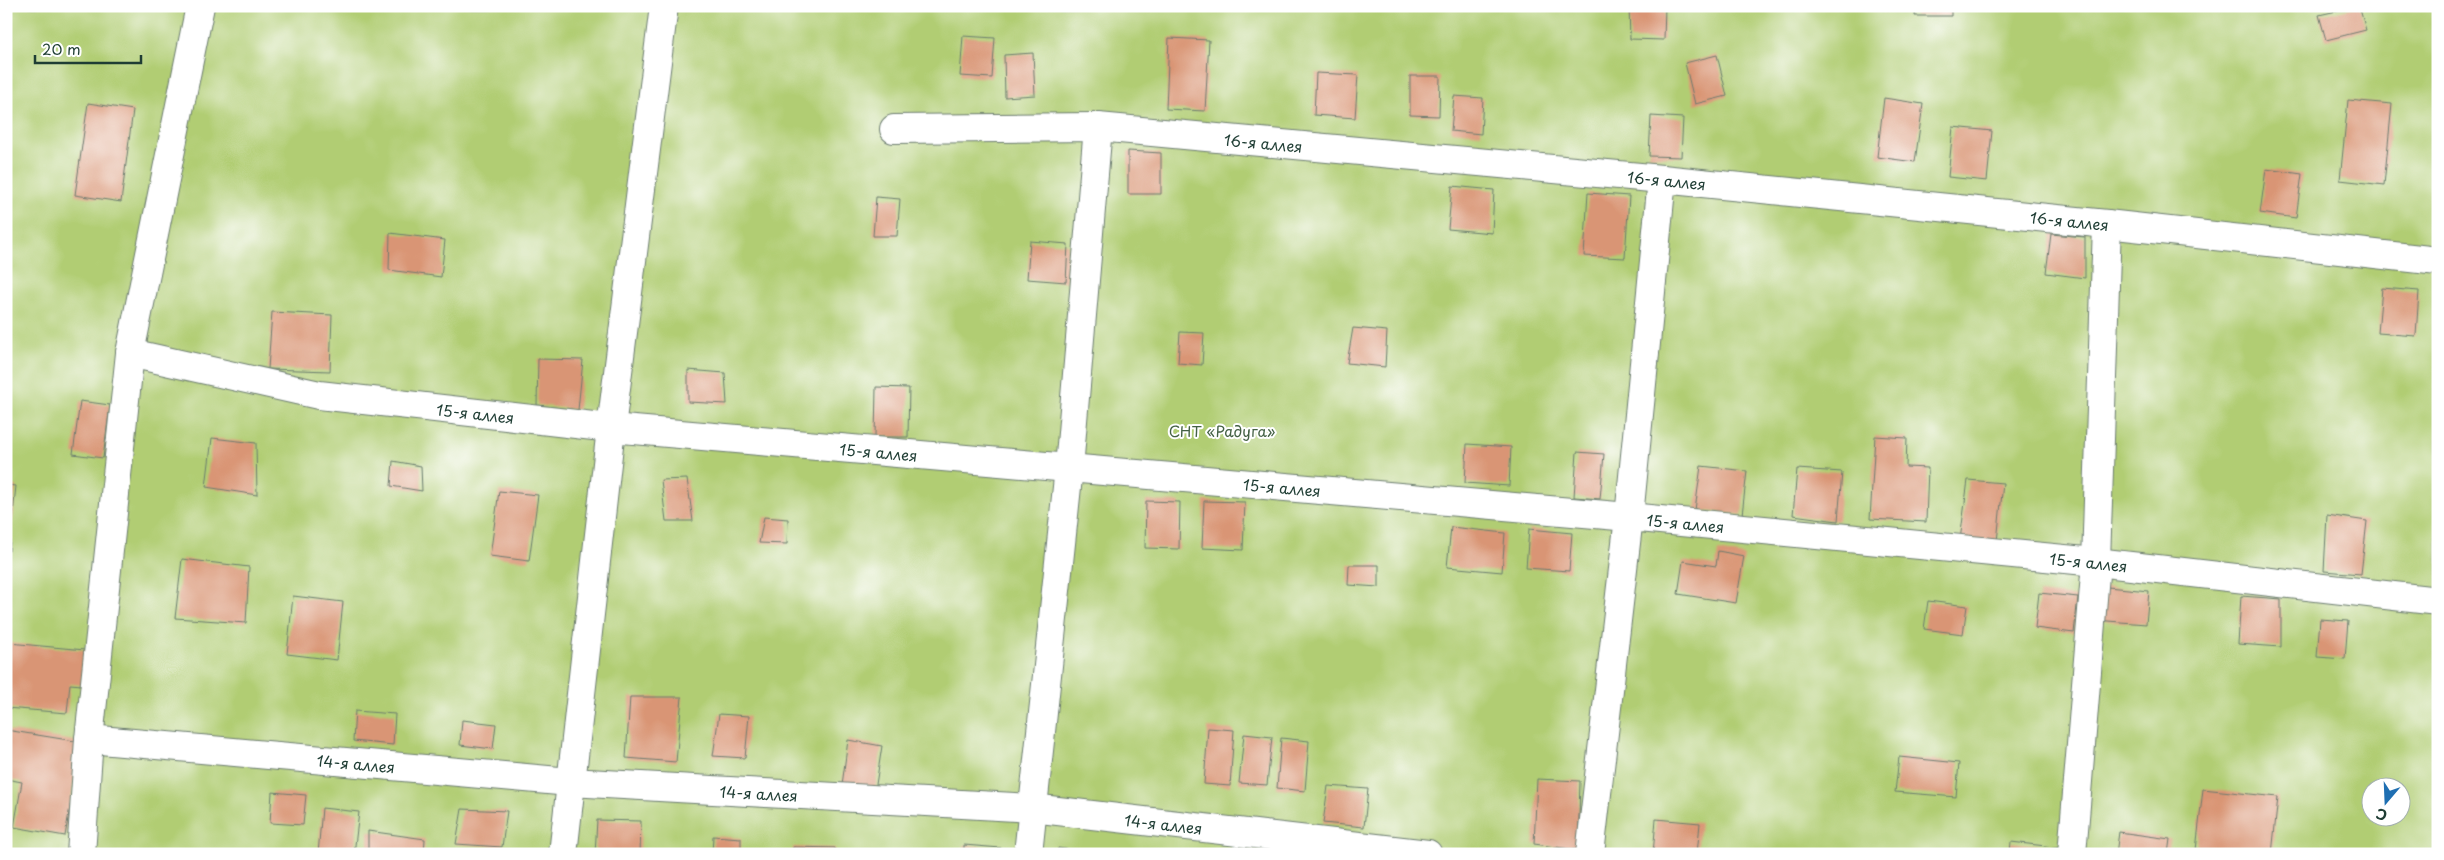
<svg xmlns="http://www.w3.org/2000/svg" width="2444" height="860" font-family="'Playpen Sans',sans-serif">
<rect width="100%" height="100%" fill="#fff"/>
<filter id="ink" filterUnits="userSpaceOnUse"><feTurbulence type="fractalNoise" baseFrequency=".02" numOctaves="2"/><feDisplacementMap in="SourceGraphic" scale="10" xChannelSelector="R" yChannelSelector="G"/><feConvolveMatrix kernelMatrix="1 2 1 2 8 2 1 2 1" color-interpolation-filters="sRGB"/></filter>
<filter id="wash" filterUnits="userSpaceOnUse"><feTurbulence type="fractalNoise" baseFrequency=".0096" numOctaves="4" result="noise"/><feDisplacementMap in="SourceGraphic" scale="20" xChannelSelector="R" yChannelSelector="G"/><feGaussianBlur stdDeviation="1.12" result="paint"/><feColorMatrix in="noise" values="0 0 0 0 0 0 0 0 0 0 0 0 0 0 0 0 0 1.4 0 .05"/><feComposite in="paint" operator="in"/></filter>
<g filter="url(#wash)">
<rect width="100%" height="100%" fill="#f4edda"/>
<path fill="#b1cd73" stroke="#688554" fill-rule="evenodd" d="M6,6H2438V854H6ZM2372,788H2402V818H2372Z"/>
<g id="blocks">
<path fill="#d99574" d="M1629,6H1665L1664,40L1630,39Z
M1916,6H1951V16H1915Z
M2359,6L2366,30L2326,40L2319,15Z
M963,36L995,38L992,78L960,76Z
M1169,38L1209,40L1205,111L1166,109Z
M1033,53L1035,95L1005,97L1004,55Z
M1717,55L1727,96L1695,104L1685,63Z
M1316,73L1358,75L1355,118L1314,115Z
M1410,76H1440L1439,116L1410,115Z
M1454,96L1483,98L1481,134L1451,131Z
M1884,98L1923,104L1915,162L1877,157Z
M2348,100L2392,104L2384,185L2340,180Z
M88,103L133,110L121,202L75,195Z
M1651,116L1683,118L1681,157L1649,156Z
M1953,127L1992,131L1987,181L1948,177Z
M1128,151L1161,153V194H1128Z
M2266,169L2302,174L2296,218L2260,213Z
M1452,186L1494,190L1492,233L1448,229Z
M1588,193L1629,196L1625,258L1584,256Z
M876,197L900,199L897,236H873Z
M390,233L445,240L441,277L389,270Z
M2051,234L2085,237V278L2046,273Z
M1030,241L1068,244L1066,282L1027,279Z
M2382,288L2419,291L2416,336L2378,333Z
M272,312L332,315L330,371L268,369Z
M1353,328L1387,331L1385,367L1347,363Z
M1180,332L1204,333L1202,365L1178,363Z
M538,359L583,360L578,410L537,405Z
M688,370L725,373L727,404L688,402Z
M876,387L909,388L908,437H875Z
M80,401L110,405L103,458L73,454Z
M1875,436L1907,438L1906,467L1928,468L1926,522L1870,519Z
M212,438L256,443L257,495L206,487Z
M1467,444L1511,447L1509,486L1465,483Z
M1577,452L1604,454L1600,499L1574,497Z
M393,461L421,466L422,491L391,486Z
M1701,466L1747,471L1742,515L1695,510Z
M1797,469L1842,472L1838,521L1793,515Z
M687,479L693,521H666L661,480Z
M1968,480L2003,483L1997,542L1960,540Z
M6,485L16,486L9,551H6Z
M499,491L538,495L529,561L490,556Z
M1146,501L1180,502L1179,549L1145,548Z
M1204,501L1245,502L1243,550L1202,548Z
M2327,515L2367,521L2361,574L2324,571Z
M764,517L788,519L787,544L759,543Z
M1451,527L1505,533L1502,572L1447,567Z
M1529,529L1572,533L1569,571L1526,568Z
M1718,551L1744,556L1736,603L1678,594L1683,561L1716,566Z
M182,559L249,567L246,623L175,618Z
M1349,565H1379V587L1348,585Z
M2097,586L2149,591L2146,624L2095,620Z
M2039,593L2078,597L2074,633L2035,628Z
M293,596L343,602L337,660L287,654Z
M2241,596L2281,599V647L2238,644Z
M1928,601L1967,606L1963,634L1924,629Z
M2320,619L2348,621L2345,659L2317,657Z
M9,643L85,650L82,685L70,684L67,713L6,708Z
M630,697H682L676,762L626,758Z
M355,711L395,714L393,745L353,741Z
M719,714L749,716L745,758L713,756Z
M462,720L496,724L493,749L460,745Z
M1208,728L1234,730L1230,786L1204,784Z
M6,730L81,742L65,836L14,827L22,782L6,779Z
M1244,734L1272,737L1267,785L1239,783Z
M1281,738L1309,741L1305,791L1277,788Z
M848,740L882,746L875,791L842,785Z
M1899,757L1959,763L1956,797L1895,792Z
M1537,779L1580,781L1578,850L1534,844Z
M1328,786L1368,789L1364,827L1323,823Z
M2203,789L2278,797L2272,854H2227L2196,850Z
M272,792L306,795L303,825L270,823Z
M322,808L359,812L354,854H318Z
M462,809L507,811L502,847L456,844Z
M1656,819L1700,823L1697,854H1653Z
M597,820L641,821L640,854H595Z
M368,831L425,839L424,854H368Z
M2119,832L2170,839L2168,854H2116Z
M713,836L741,838V854H712Z
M2011,842L2063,848V854H2010Z
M964,845L1001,848V854H964Z
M793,847L835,848V854H793Z
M1058,848L1092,853V854H1058Z"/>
</g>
</g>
<g filter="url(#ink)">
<use href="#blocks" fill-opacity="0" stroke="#6a7b6e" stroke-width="1"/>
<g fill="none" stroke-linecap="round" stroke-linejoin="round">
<g stroke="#6a7b6e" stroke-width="30">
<g id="minor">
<path id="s1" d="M894,129L1098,127L1662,179L2107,224L2438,261"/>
<path id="s2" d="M130,353L319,395L611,428L1629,517L2096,562L2438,601"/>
<path id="s3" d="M89,739L570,782L1032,808L1428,854"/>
<path d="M81,854L89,739L130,353L200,6"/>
<path d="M563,854L611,428L664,6"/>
<path d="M1028,854L1069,468L1098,127"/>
<path d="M1590,854L1629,517L1662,179"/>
<path d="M2072,854L2096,562L2107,224"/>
</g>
</g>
<use href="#minor" stroke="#fff" stroke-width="28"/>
</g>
</g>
<g text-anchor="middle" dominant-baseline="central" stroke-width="4" stroke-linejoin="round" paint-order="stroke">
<g font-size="15" fill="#1f3d34" stroke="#fff">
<text stroke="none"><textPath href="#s1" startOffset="370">16-я аллея</textPath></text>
<text stroke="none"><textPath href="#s1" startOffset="775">16-я аллея</textPath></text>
<text stroke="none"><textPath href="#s1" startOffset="1180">16-я аллея</textPath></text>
<text stroke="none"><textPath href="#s2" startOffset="351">15-я аллея</textPath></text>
<text stroke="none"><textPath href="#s2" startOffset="756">15-я аллея</textPath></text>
<text stroke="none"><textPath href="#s2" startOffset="1161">15-я аллея</textPath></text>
<text stroke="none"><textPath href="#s2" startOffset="1566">15-я аллея</textPath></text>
<text stroke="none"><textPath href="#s2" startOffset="1971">15-я аллея</textPath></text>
<text stroke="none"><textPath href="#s3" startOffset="268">14-я аллея</textPath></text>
<text stroke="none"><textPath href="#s3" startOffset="672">14-я аллея</textPath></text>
<text stroke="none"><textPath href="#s3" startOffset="1078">14-я аллея</textPath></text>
</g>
<g font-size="15" fill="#446144" stroke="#fff">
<text x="1222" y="430">СНТ «Радуга»</text>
</g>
</g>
<rect width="2444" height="860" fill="none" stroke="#fff" stroke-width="25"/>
<g transform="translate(2386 802) rotate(199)"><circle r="24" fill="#ffffff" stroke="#a5b1ae"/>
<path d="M0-4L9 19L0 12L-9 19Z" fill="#1f6fb2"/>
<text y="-8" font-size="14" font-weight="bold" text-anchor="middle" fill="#1f3d34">С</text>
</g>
<path d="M35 55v8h106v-8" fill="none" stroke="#1f3d34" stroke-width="2.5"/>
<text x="42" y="55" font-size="15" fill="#1f3d34" stroke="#ffffff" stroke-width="4" paint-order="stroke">20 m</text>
</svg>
